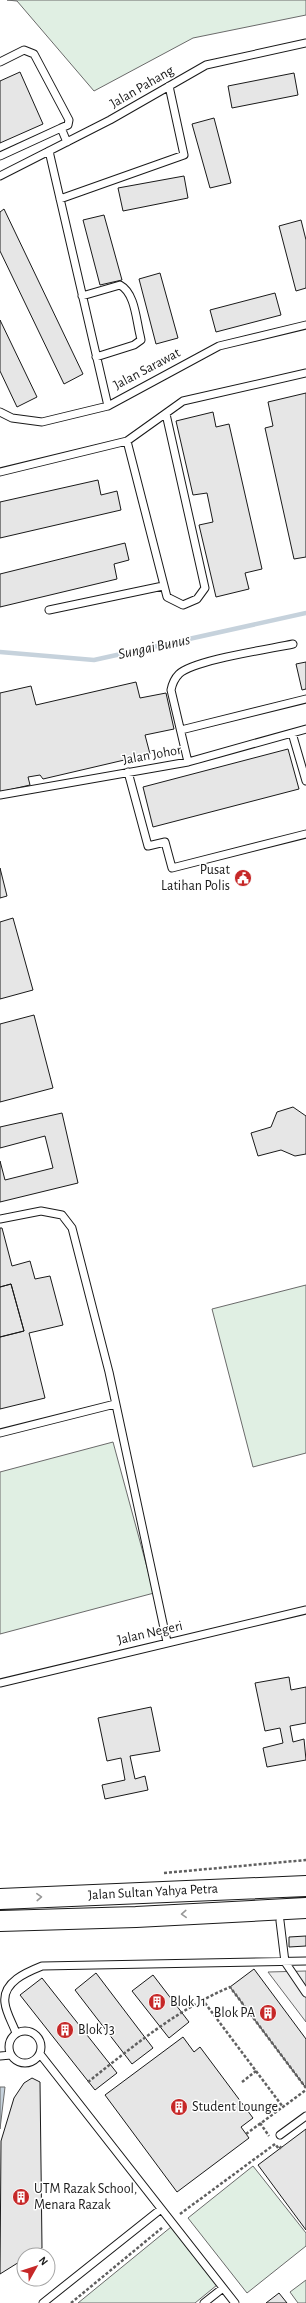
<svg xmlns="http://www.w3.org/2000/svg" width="306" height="2303" font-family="'Alegreya Sans',sans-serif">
<rect width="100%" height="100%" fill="#fff"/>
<path fill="#e0efe3" stroke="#6a6a6a" d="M7,0H306V15L193,38L94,91L17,1Z
M306,1285V1453L253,1467L212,1309Z
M113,1442L154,1593L0,1634V1472Z
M253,2166L306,2233V2246L247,2293L188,2218Z
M171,2227L217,2285L195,2303H78Z
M306,2280V2303H298L290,2292Z"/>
<path fill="#ededed" stroke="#6a6a6a" d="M306,1971V2022L268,1972Z"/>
<path fill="#c6d2dc" stroke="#6a6a6a" d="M0,2087H5L0,2129Z"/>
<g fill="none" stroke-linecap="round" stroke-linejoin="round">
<path stroke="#c6d2dc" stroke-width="4.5" d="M0,652L94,660L306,613"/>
</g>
<path fill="#e6e6e6" stroke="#1a1a1a" d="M20,72L43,124L0,143V81Z
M294,73L298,95L232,108L228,86Z
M214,118L231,183L210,188L192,124Z
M184,176L188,198L123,211L118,188Z
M4,209L83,374L64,384L0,251V212Z
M104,215L122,280L100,285L83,220Z
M301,220L306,240V288L296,291L279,226Z
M160,273L178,338L156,344L139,279Z
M275,293L281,315L216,332L210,310Z
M0,320L37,397L17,407L0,371Z
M306,393V557L294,559L265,428L273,426L268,402Z
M213,412L216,427L229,424L262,569L245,573L249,589L216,597L199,525L213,522L207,493L193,495L176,421Z
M98,480L101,495L117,491L121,510L0,538V502Z
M125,543L129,560L114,564L117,579L0,607V574Z
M306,662V689L302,690L296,664Z
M136,682L140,698L166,693L174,729L145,735L150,754L43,779L40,775L28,777L30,785L0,792V693L31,686L36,705Z
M288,749L299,789L153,827L143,787Z
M0,868L7,896L0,898Z
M13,918L33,990L0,999V922Z
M34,1015L53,1088L0,1102V1024Z
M293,1107L306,1116V1154L295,1156L281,1150L258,1156L251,1133L271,1127L277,1112Z
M62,1113L78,1183L0,1202V1161L5,1180L53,1168L45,1136L0,1148V1127Z
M0,1228H2L12,1266L30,1261L35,1279L50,1276L63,1325L29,1333L45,1398L0,1409V1337L24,1331L11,1284L0,1287Z
M11,1284L24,1331L0,1337V1287Z
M289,1677L291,1690L306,1687V1723L290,1726L293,1742L304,1739L306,1760L267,1767L263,1748L283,1743L280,1728L265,1731L255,1683Z
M151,1707L160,1751L130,1756L135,1779L145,1776L148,1790L105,1799L102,1785L125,1780L121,1758L107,1761L98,1718Z
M306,1936V1946L289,1947V1937Z
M254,1969L306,2039V2088L230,1987Z
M96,1973L153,2048L132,2064L75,1990Z
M153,1975L189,2022L169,2038L132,1991Z
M42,1978L117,2073L95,2090L20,1995Z
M183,2037L194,2052L200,2047L253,2118L241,2127L249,2138L177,2192L105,2095Z
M32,2078L40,2082L42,2248L31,2255H24V2259L0,2274L1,2141L14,2098L24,2083Z
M306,2129V2230L258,2165Z
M279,2293L287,2303H266Z"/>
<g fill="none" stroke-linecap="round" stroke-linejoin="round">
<g stroke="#1a1a1a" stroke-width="9">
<path id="service" d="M0,62L24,50L34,54L69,120L68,125L61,128
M49,151L108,406
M0,156L61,128L67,142
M0,176L110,120L206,65L306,43
M60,199L184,155L169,86
M82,296L120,285C135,293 136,319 140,335L141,340L134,345L96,357
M0,412L12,418L42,422L108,406L219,346L306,325
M127,441L167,597L183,605L197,599L205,588L166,414
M0,472L127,441L183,401L306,373
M49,610L163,586
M181,730L306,699
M292,733L306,781
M188,762L171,690C172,685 175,678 179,674C194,660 270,649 293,644
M128,772L148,846L165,842L172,868L306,834
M0,795L188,762L306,729
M0,1219L41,1211L62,1215L72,1228L109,1372L167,1642
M0,1433L115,1404
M0,1683L306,1610
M280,1921L285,1962L306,1993
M9 2047a16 16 0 1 1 32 0a16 16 0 1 1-32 0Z
M16,2033C13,2024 6,2013 5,2003C2,1982 27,1972 42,1966L306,1961
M40,2054L235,2303
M0,2056L11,2055
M280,2135L306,2116
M43,2303L161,2209
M204,2303L223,2288"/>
</g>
<g stroke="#1a1a1a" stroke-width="22">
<path id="secondary" d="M0,1899L306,1886
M0,1921L136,1917L306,1908"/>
</g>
<path stroke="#5f5f5f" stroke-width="2.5" stroke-dasharray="3 2" stroke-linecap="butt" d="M164,1873L306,1860
M202,1999L283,2107
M88,2082C132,2047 178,2009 230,1987L306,2088
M242,2082L256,2071
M260,2123L269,2136
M246,2134L306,2090
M180,2214L275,2144L279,2149L282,2146
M71,2303L163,2227"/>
<use href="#service" stroke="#fff" stroke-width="7"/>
<use href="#secondary" stroke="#fff" stroke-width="20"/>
</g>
<defs><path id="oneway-chevron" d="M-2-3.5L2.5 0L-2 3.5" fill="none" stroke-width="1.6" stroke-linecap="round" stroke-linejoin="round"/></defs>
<g stroke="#989898">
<use href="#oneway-chevron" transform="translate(39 1897) rotate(-3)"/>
<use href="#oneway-chevron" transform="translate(184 1914) rotate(177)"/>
</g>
<defs>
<g id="civic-disc" transform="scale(0.9)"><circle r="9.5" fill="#c62828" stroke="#fff"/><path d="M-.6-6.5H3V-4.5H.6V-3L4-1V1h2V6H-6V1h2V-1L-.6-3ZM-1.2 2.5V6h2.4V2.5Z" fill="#fff"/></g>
<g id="building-disc" transform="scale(0.9)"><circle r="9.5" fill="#c62828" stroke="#fff"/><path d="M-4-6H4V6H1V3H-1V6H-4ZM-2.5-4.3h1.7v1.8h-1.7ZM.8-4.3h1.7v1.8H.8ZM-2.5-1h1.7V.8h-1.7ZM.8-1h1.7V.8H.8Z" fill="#fff"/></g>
</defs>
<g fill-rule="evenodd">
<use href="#civic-disc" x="243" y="878"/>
<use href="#building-disc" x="157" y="2002"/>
<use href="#building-disc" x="268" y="2013"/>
<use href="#building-disc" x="65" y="2030"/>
<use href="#building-disc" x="179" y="2107"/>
<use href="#building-disc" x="21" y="2197"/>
</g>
<g text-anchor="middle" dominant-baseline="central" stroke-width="3" stroke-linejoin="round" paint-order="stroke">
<g font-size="14" fill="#1a1a1a" stroke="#fff">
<text transform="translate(142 87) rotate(-30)">Jalan Pahang</text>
<text transform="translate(147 369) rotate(-28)">Jalan Sarawat</text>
<text transform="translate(152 755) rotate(-10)">Jalan Johor</text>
<text transform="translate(150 1633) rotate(-13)">Jalan Negeri</text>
<text transform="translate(153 1892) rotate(-3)">Jalan Sultan Yahya Petra</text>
</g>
<g font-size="14" fill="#1a1a1a" stroke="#fff" text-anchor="start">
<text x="230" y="870" text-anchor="end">Pusat<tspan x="230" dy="16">Latihan Polis</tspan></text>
<text x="170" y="2002">Blok J1</text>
<text x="255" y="2013" text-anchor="end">Blok PA</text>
<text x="78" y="2030">Blok J3</text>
<text x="192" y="2107">Student Lounge</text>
<text x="34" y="2189">UTM Razak School,<tspan x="34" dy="16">Menara Razak</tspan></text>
</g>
<g font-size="15" font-style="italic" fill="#1a1a1a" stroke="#fff">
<text transform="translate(154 647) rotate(-12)">Sungai Bunus</text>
</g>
</g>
<g transform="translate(36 2267) rotate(51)"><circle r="19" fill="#ffffff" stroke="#a3a3a3"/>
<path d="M0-3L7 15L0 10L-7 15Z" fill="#c62828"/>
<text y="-6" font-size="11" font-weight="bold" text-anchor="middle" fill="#1a1a1a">N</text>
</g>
</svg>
